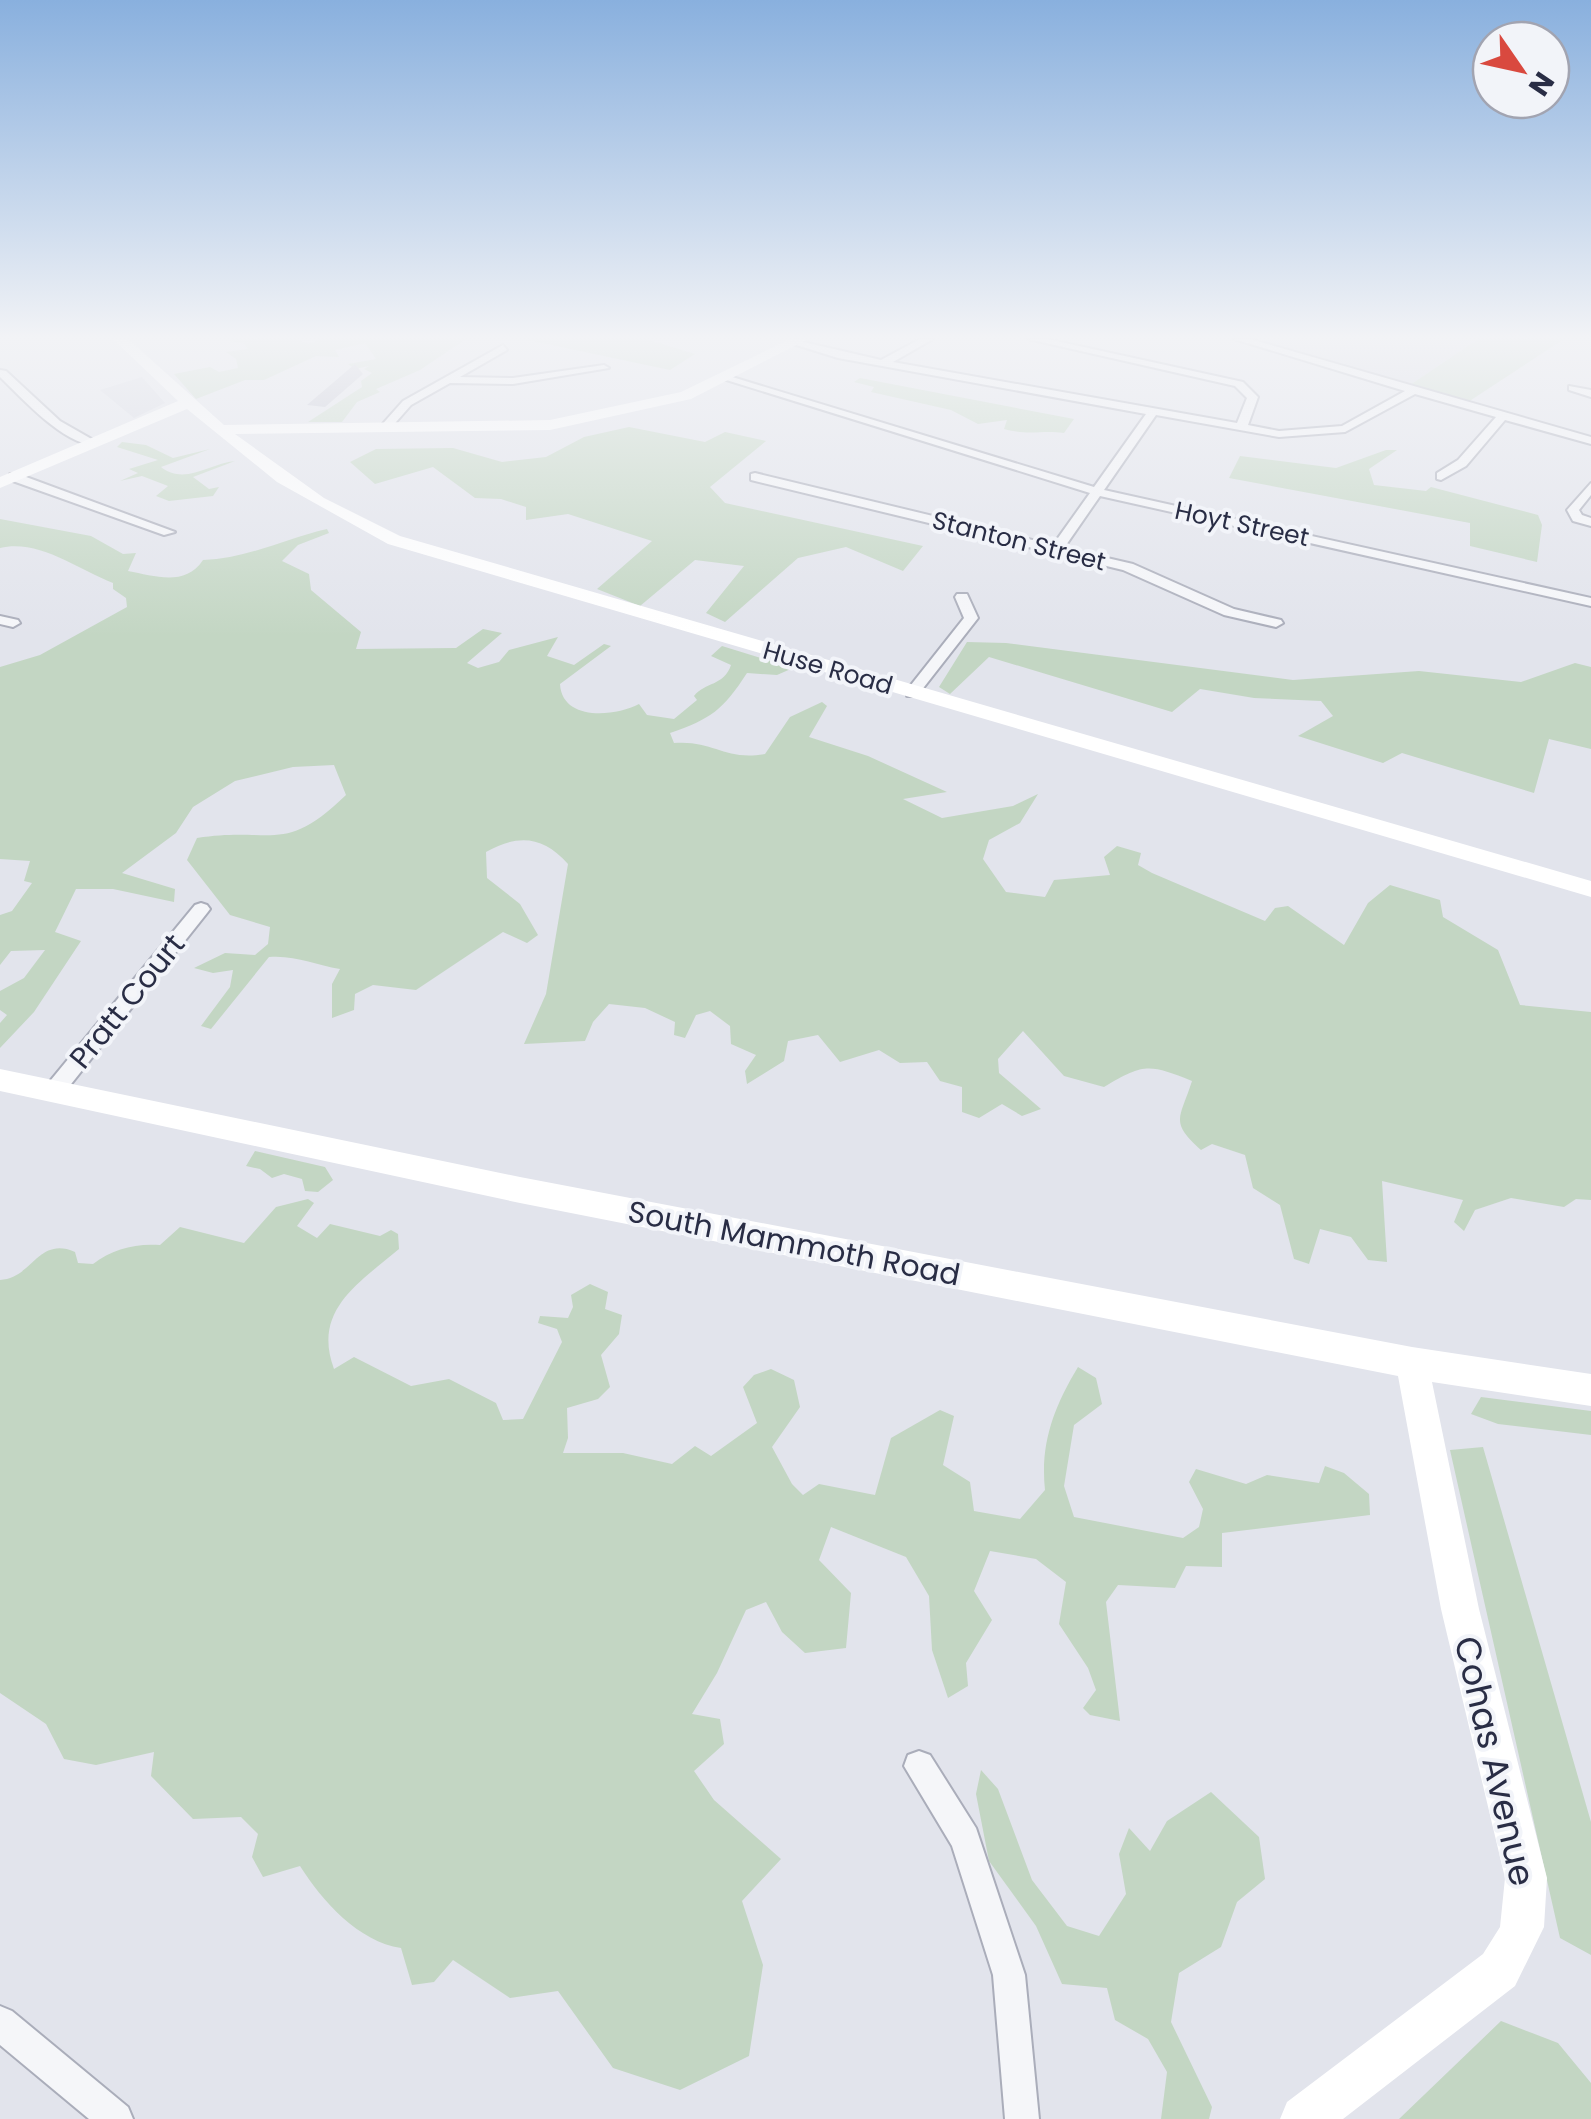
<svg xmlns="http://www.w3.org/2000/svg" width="1591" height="2119" font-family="Poppins,sans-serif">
<rect width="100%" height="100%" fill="#e2e4ec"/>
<path fill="#d4d6e1" d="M1257,339H1478L1410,385Z
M142,377L165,403L134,418L100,390Z"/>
<path fill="#c3d6c3" d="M233,339H298L308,344L320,339H466L420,370L376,389L380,392L357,402L342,422H308L362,387L361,381L372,373L364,369L369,366L355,369L348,364L376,359L365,343L335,350L339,357L316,356L264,380H245L196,399L174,374L210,367L219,372L238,368L236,359L226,352L248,349L243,343L229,341Z
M523,339H646L695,354L670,370Z
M1478,339H1564L1465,404L1410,385Z
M860,378L1074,419L1064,433C1040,430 1030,436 1004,429L1007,420L978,424L951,410L871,392L874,387L854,382Z
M629,427L705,442L725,432L766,441L710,487L725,503L923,546L903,571L846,547L798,558L725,622L706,613L744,566L695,560L640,606L597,589L652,541L568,514L526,520V507L501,499L475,498L433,467L375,484L350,462L376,449L453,448L502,462L546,457L584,437Z
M122,442L146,445L173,458L210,449L161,467C185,486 210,463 235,461L193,477L209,489L219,487L213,496L169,501L156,496L168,486L142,476L120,481L138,473L129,469L158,460L117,447Z
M1386,450H1397L1369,469L1374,485L1426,491L1431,487L1538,515L1542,525L1537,562L1470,546V523L1229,478L1240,456L1336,468Z
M0,519L91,536L123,554L136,553L128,571C155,576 185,587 203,560C246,559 284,539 327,529L329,533L298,545L282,561L309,574L311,590L361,632L356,649L456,648L483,629L502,633L467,663L478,668L499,662L509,650L558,637L547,656L574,665L604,644L611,646L560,684C562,721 614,717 639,704L647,715L674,719L697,700L694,696C705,682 724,686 731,665L711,656L722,646L793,668L777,675L747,673C723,710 711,719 670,733L674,743C714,740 724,761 765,754L790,717L822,702L827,706L809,737L868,756L947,792L903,799L942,818L1013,806L1038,794L1020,823L989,840L983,859L1006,892L1045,897L1054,880L1110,875L1104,857L1117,846L1141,853L1138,865L1152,873L1265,921L1275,908L1288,906L1344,945L1368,903L1390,885L1440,900L1443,917L1498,950L1520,1005L1591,1012V1200L1576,1199L1564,1207L1511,1198L1475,1210L1464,1231L1454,1222L1463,1200L1382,1181L1387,1262L1368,1260L1351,1237L1320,1229L1309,1264L1294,1259L1280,1205L1253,1188L1245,1155L1212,1144L1201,1150C1169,1121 1180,1119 1192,1081C1149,1064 1144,1063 1104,1087L1064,1076L1023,1031L998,1059L999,1073L1041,1109L1022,1116L1002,1104L979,1118L962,1112V1087L940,1081L927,1062L900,1063L879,1050L840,1062L818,1035L788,1041L784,1061L747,1084L745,1071L756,1055L731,1044L730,1026L710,1011L696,1015L685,1038L674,1035L675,1022L645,1008L609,1004L593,1022L585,1041L524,1044L546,994L568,864C543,836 518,834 486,852L487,878L520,904L538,935L527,943L503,932L416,990L373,985L355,994L354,1010L332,1018V984L340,969C315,965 296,955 269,957L211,1029L201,1026L230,987L233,970L213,973L194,968L225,953L255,955L268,944L270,927L230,915L187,860L197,838C273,826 283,856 346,795L334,765L293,767L235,781L193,807L176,833L122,873L175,889L174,902L113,889H76L55,932L81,941L34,1012L0,1048V1023L7,1015L0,1010V991L24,978L45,950L11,951L0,965V915L12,911L32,883L24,881L30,861L0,859V667L40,655L127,607L126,598L113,589V583C77,569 39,539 0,548Z
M967,642L1006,643L1293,680L1419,671L1521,682L1575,663L1591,667V749L1549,739L1534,793L1402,753L1383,763L1298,736L1333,716L1321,701L1254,698L1200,689L1172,712L989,657L950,694L939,687Z
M255,1151L325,1167L333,1180L318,1192L305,1191L302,1179L284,1174L272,1178L260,1169L246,1166Z
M308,1199L314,1203L297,1226L317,1238L330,1224L380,1236L391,1230L398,1234L399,1249C359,1283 312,1310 334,1369L354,1357L411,1386L449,1379L496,1403L503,1420L523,1419L562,1342L557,1329L538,1323L540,1316L568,1318L573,1307L571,1295L590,1284L608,1292L605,1309L622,1315L619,1334L601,1355L610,1387L598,1399L567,1408L568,1438L563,1453H623L672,1464L695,1446L711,1456L757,1423L743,1387L754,1375L771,1369L794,1380L800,1407L772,1447L792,1484L803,1495L819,1484L875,1495L891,1438L940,1410L954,1416L943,1465L970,1482L974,1511L1020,1519L1045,1490C1040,1443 1054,1407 1078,1367L1096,1378L1102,1404L1074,1425L1064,1486L1074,1517L1183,1538L1199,1527L1203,1509L1189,1482L1196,1469L1246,1484L1267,1475L1319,1483L1325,1466L1344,1473L1369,1494L1370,1515L1222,1533V1567L1186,1566L1175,1588L1118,1585L1106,1602L1120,1721L1090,1715L1083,1708L1096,1690L1088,1668L1059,1624L1066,1582L1036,1559L990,1551L974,1591L992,1620L966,1663L968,1686L948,1698L932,1650L929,1596L906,1557L831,1527L819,1560L851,1593L846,1648L805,1653L782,1632L766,1602L746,1610L717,1673L692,1714L720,1719L724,1744L694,1771L714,1800L781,1859L742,1901L763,1965L749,2056L680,2090L613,2068L558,1991L510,1998L453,1960L434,1982L412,1985L401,1948C359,1942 322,1901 300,1866L263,1877L252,1857L258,1834L241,1817L193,1819L151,1776L154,1752L96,1765L64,1759L46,1724L0,1693V1280C33,1278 38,1236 75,1252L78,1263L93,1264C112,1249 136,1243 160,1245L180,1227L244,1243L276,1207Z
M1481,1397L1591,1411V1435L1498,1424L1471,1414Z
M1483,1447L1591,1822V1955L1560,1938L1450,1450Z
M981,1770L998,1789L1032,1880L1067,1926L1099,1936L1126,1894L1119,1854L1129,1828L1150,1851L1167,1821L1211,1792L1259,1837L1265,1879L1237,1902L1221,1947L1179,1973L1171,2022L1212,2107L1209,2119H1161L1167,2072L1148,2039L1115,2020L1107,1988L1062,1984L1036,1926L989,1861L976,1794Z
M1501,2021L1558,2043L1591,2083V2119H1399Z"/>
<path fill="#bfc1cf" d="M355,364L363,374L325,407L307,405Z"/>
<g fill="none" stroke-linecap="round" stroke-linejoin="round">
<g stroke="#aaadba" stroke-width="4">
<path id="street" d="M920,339H933L893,362L1237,423L1247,398L1235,386L1028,339H1047L1243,382L1258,397L1248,425L1279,431L1342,426L1405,391L1234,339H1250L1591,437V444L1505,420L1466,466L1441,480L1437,479V473L1458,460L1496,417L1415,394L1345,432L1279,437L1156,415L1104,490L1591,598V606L1100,496L1064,548L1133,564L1234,609L1281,620L1283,623L1276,627L1224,615L1123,570L751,480V474L755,473L1053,545L1090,493L720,378L729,376L1094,487L1146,414L838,358L790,343L795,340L881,360Z
M503,345L507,350L460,377L513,378L604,365L609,368L513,384L450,383L411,405L389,430L379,428L403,401Z
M0,370L6,371L60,421L95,441V445C64,445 22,398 0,377Z
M1569,386L1591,390V397L1569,390Z
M10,474H18L175,532L164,535L10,480Z
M1591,483V495L1579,510L1582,515L1591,518V526L1573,521L1567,510Z
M957,594H967L978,618L917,696H907V690L964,618L955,597Z
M0,616L18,620L20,623L13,627L0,624Z
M201,903L207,905L210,909L207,913L60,1098H46L43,1092L46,1086L195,905Z
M919,1751L930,1755L976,1828L1025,1975L1039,2119H1005L993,1975L952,1846L904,1766L908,1755Z
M0,2006L12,2011L128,2107L133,2119H89L0,2045Z"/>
</g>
<use href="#street" fill="#f5f6f9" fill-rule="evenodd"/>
<path fill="#fff" fill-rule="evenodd" d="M113,339H128L224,425L550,420L681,392L790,339H808L691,399L550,430L235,434L324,498L400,536L1591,881V897L388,544L277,482L187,409L0,488V477L178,401Z
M0,1069L520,1177L1412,1347L1591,1374V1406L1432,1382L1479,1609L1547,1878L1544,1927L1515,1986L1343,2119H1280L1287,2102L1483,1954L1500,1927L1505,1878L1441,1609L1398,1376L520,1203L0,1091Z"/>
</g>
<linearGradient id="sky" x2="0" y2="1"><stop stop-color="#89b0de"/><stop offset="0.53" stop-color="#f2f3f6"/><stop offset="1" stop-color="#f2f3f6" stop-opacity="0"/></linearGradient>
<rect width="1591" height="636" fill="url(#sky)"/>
<g text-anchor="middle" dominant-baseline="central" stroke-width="8" stroke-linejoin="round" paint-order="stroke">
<g font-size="25" fill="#292d45" stroke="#f2f4f9">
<text transform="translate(1242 524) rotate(12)">Hoyt Street</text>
<text transform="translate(1019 541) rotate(14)">Stanton Street</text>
<text transform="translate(828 668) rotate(16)">Huse Road</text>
</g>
<g font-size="30" fill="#292d45" stroke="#f2f4f9">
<text transform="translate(127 1001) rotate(-51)">Pratt Court</text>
<text transform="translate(794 1243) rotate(11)">South Mammoth Road</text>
</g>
<g font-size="35" fill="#292d45" stroke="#f2f4f9">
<text transform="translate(1495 1761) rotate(77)">Cohas Avenue</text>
</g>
</g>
<g transform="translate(1521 70) rotate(124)"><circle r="48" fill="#f2f4f9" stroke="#a2a4b1" stroke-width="2.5"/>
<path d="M0-8L18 38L0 25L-18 38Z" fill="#d9493f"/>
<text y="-15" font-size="28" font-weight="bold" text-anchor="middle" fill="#292d45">N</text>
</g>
</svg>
